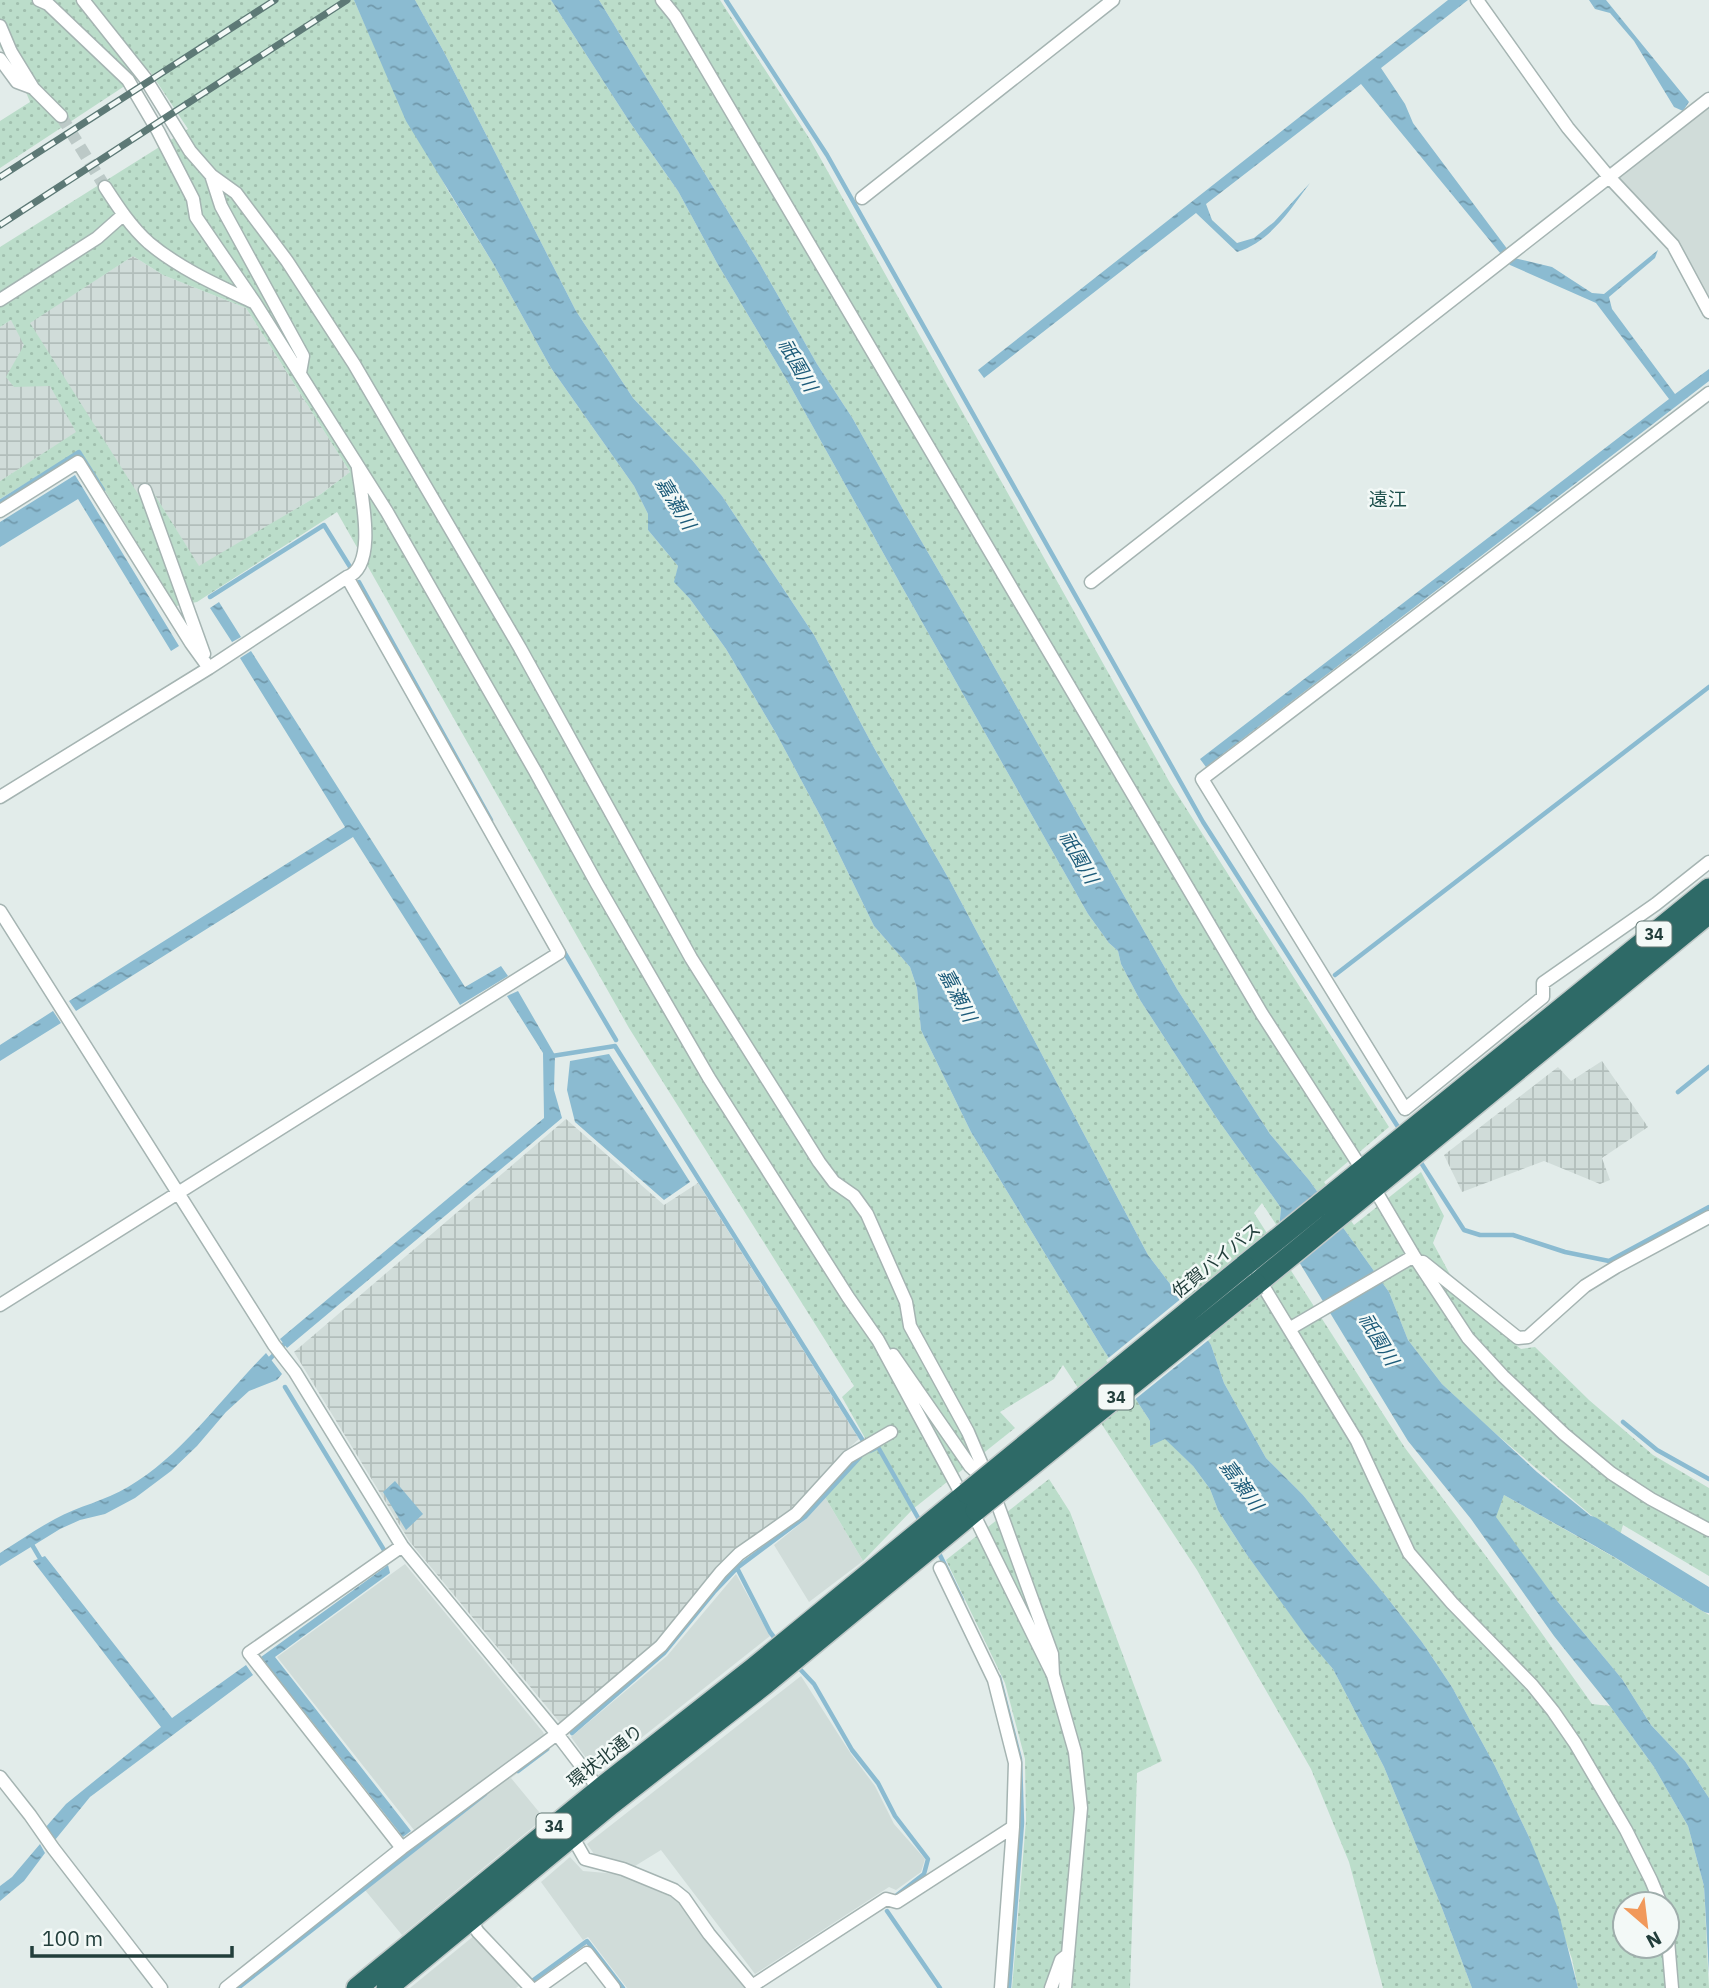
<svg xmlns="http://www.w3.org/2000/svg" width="1709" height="1988" font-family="'IBM Plex Sans','Noto Sans JP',sans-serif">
<defs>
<pattern id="industrial-grid" width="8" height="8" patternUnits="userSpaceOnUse" patternTransform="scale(1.75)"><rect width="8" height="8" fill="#d0dcd9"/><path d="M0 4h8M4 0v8" fill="none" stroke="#b2bebb"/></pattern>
<pattern id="grass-dots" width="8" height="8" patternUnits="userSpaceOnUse" patternTransform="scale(1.75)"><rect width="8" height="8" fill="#bbddca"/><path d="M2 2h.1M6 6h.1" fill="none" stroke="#a0bfae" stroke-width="1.8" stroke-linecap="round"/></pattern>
<pattern id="water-ripples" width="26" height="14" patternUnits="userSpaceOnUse" patternTransform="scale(1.75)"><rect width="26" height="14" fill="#8bbbd1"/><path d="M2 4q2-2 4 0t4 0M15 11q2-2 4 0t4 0" fill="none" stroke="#7199ab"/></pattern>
</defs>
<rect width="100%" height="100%" fill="#e2ecea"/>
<path fill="#d0dcd9" d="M1709,94V303L1678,245L1612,170Z
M825,1497L863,1561L809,1602L774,1545L806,1519Z
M405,1564L543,1732L550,1750L511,1778L544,1818L402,1935L365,1890L414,1851V1830L277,1657Z
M736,1574L770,1636L602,1769L589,1762L571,1737L667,1656Z
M801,1676L851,1754L875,1786L894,1824L925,1859L921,1872L896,1890L889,1887L755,1974L661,1850L635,1866L594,1854L587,1844Z
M570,1857L583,1871L618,1874L678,1900L748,1988H627L588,1937L583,1940L541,1882Z
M475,1935L522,1984L516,1988H410Z"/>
<path fill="url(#industrial-grid)" d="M133,256L163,275L246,308L350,472L321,494L199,567L153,492L140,497L77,432L0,481V327L11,320L30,322Z
M1602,1061L1648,1127L1602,1158L1610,1180L1600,1184L1544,1161L1462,1192L1444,1155L1558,1067L1571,1081Z
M566,1119L664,1205L698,1183L859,1439L843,1453L787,1513L656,1644L561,1724L410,1542L294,1352Z"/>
<path fill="url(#grass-dots)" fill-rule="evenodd" d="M0,0H354L384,68L447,189L494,265L551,368L634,486L648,514V530L678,566L675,582L690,599L726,649L777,735L822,819L874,926L910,967L917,988L921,1030L971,1132L1103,1349L1150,1421V1446L1165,1438L1193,1466L1210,1489L1218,1510L1247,1555L1310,1641L1333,1669L1384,1767L1440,1903L1472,1988H1383L1349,1862L1311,1769L1197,1570L1063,1365L1054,1379L1000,1412L1015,1428L913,1509L863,1561L825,1497L858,1461L865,1438L842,1397L854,1386L629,1028L337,512L197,602L176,606L80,450L0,499V481L76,432L50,386L14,387L6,377L24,345L11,320L0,327V247L188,129L149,70L0,168V121L30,102L19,75L0,47ZM133,256L163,275L246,308L350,472L321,494L199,566L153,492L140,497L30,323Z
M415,0H551L629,121L678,191L717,263L788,382L901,585L1088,914L1109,943L1118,951L1121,964L1140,1000L1216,1117L1281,1208L1279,1229L1262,1203L1254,1213L1405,1448L1509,1587L1592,1704L1610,1706L1654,1767L1688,1826L1704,1886L1709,1988H1578L1572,1959L1529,1837L1495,1766L1452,1687L1422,1642L1385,1595L1303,1495L1266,1458L1224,1383L1211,1345L1177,1293L1148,1255L950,881L873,746L814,635L722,496L692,460L633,398L576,311L444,52ZM1625,1904H1667V1946H1625Z
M599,0H720L809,138L1170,783L1389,1127L1324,1182L1354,1225L1421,1172L1444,1216L1433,1243L1466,1304L1521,1349L1535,1347L1589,1400L1653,1455L1709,1488V1576L1623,1525L1619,1539L1489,1428L1442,1384L1408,1340L1389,1292L1309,1180L1270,1134L1177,989L987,654L905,513L853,419L817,364L760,264Z
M1049,1479L1070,1512L1162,1761L1137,1773L1130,1988H1012L1026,1821L1025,1759L1005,1683L946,1560Z
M1504,1495L1612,1556L1709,1615V1798L1685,1761L1651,1725L1622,1679L1558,1602L1495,1517Z"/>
<path fill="url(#water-ripples)" d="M354,0H415L444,52L576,311L633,398L692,460L722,496L814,635L873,746L950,881L1148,1255L1177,1293L1211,1345L1224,1383L1266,1458L1303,1495L1385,1595L1422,1642L1452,1687L1495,1766L1529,1837L1557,1906L1578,1988H1472L1440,1903L1384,1767L1333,1669L1310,1642L1247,1555L1218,1510L1210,1489L1193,1466L1165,1439L1150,1446V1421L1103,1349L971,1132L921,1030L917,988L910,967L874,926L822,819L777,735L726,649L690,599L674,582L678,566L648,530V514L634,486L551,368L494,265L406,121Z
M551,0H599L760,264L817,364L853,419L905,513L987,654L1177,989L1270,1134L1309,1180L1389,1292L1408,1340L1442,1384L1537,1472L1619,1539L1613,1556L1504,1495L1496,1517L1558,1602L1622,1679L1651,1725L1685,1761L1709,1798V1974L1704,1886L1688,1826L1654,1767L1610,1706L1554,1636L1471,1519L1408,1441L1279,1229L1281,1208L1216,1117L1140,1000L1121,964L1118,951L1109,943L1088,914L901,585L788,382L717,263L678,191L629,121Z
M1448,0H1468L1381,68L1405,104L1413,123L1514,258L1552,267L1592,293L1604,294L1658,250L1655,258L1609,297L1612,309L1675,394L1709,369V381L1206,767L1200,759L1669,399L1596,303L1510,265L1361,84L1206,204L1212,220L1237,243L1254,238L1274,222L1310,183C1289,211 1271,241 1237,252L1196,213L984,378L978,370Z
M1589,0H1606L1689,102L1683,111L1674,107L1634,41L1610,13L1595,9Z
M75,475L179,646L171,651L78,499L0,547V522Z
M219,602L241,637L232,642L210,608Z
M251,651L465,987L501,966L508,976L460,1005L353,837L76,1011L69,1001L345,827L240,658Z
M518,991L555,1055L554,1090L562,1118L287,1348L280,1339L544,1118L543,1053L507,996Z
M53,1011L61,1023L0,1061V1045Z
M609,1054L690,1182L664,1200L575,1122L567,1090L570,1061Z
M266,1353L282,1374L277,1380L249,1391L226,1412L197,1446L171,1471L135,1498L105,1514L80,1520L60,1529L0,1566V1553C18,1542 36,1529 55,1519C78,1506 105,1501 128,1487C184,1454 221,1398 266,1353Z
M395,1481L423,1514L406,1530L383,1492Z
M45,1556L172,1718L246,1665L253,1675L90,1797L55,1840L45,1828L66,1804L161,1727L33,1561Z
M388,1565L390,1573L275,1657L411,1831L403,1837L261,1657Z
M40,1844L45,1853L24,1881L0,1901V1886L12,1877Z"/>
<path fill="#e2ecea" d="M1183,1297L1211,1338L1133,1401L1106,1360Z"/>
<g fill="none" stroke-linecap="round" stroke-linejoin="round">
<path stroke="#8bbbd1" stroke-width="4.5" d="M726,0L827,155L1203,822L1400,1130
M0,502L79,452L103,490
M359,582L491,820
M210,597L324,525L352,570
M563,950L616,1040
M1335,975L1709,687
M552,1056L615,1046L865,1444
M1678,1092L1709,1067
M1418,1158L1464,1230L1480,1235H1513L1565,1252L1609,1261L1709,1207
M267,1362L287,1341
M285,1387L384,1550
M1623,1422L1657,1450L1709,1479
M870,1451L878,1447L921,1523
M31,1543L41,1560
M938,1551L962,1600
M737,1568L770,1632L777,1641
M798,1667L814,1684L852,1750L878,1783L895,1816L928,1859L924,1874L897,1895
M999,1677L1020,1759L1022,1823L1009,1988
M572,1733L664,1653L714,1592L737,1568L805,1517L860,1457
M518,1771L547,1749
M887,1911L940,1988
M528,1984L587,1941L623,1988
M238,1988L485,1794"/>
<path stroke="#8bbbd1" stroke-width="24" d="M1590,1528L1709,1601"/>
<path stroke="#bcc9c7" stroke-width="12" stroke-dasharray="12 6" stroke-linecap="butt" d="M61,116L105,187"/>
<g stroke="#a5b4b2" stroke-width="15">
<path id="street" d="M39,0L48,4L128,80L158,131L193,199L196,217L255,303L387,512L535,771L597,884L709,1078L848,1297L878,1340L963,1497
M83,0L145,78L190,151L211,175L236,193L287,261L354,364L520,648L691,958L819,1162L834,1182L854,1196L867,1214L906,1302L910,1326L968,1432L991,1486L1052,1654L1053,1675
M662,0L675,16L1262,1014L1374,1188L1414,1256L1468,1338L1503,1376L1564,1434L1611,1473L1651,1499L1709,1530
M1477,0L1568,128L1609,177L1673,245L1709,312
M0,26L11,52L33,88
M0,59L17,82L33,88L61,116
M211,175L221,206L303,356L300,373
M105,187C118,207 131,227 149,243C180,269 219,286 255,303
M862,198L1113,0
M0,300L97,238L123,215
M1709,393L1202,779L1405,1109L1543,997V983L1656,904L1709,862
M145,490L204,654
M0,511L78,462L191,643L209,668
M1091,582L1709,99
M0,797L209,668L347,577C378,566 361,495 358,468
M0,911L274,1345L295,1372L402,1546L557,1734L602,1793
M1423,1262L1518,1338L1528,1337L1585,1286L1616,1267L1709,1217
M1257,1276L1357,1441L1409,1553L1452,1603L1532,1685L1553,1711L1575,1743L1626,1830L1651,1880L1661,1904
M0,1305L559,953L347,577
M1289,1329L1414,1256
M893,1355L970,1466L986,1481
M973,1513L1053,1675L1075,1752L1081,1808L1065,1988
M940,1568L994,1680L1015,1763L1013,1827L1001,1988
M0,1777L30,1815L53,1848L161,1988
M572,1836L585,1859L623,1869L674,1890L684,1898L709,1934L754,1988
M402,1848L249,1653L402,1546
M470,1920L478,1932L531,1988
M1667,1928L1672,1988
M752,1986L886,1899L897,1902L1013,1827
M226,1988L402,1848L557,1734L661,1646L721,1572L739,1554L796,1514L848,1457L891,1432
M538,1988L587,1953L614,1988
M1051,1988L1061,1960L1066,1956"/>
</g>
<g stroke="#c1c9c8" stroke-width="24">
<path id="highway" d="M1244,1266L1709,889
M1256,1284L1709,913
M357,1988L600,1789L754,1668L967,1493
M387,1988L611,1804L766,1683L976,1510"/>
</g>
<use href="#street" stroke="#fff" stroke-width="12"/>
<use href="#highway" stroke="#2e6a67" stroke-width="21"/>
<g stroke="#5d7976" stroke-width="7">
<path id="rail" d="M0,177L275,0
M0,225L347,0"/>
</g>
<use href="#rail" stroke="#f3f9f7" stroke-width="4.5" stroke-dasharray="13" stroke-linecap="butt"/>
<g stroke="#c1c9c8" stroke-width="24" stroke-linecap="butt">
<path id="highway-bridge" d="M967,1493L1244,1266
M976,1510L1256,1284"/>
</g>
<use href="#highway-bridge" stroke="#2e6a67" stroke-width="21"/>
</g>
<g text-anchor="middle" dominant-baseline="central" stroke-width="5" stroke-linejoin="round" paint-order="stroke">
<g fill="#f3f9f7" stroke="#617673" stroke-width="2">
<rect x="1636.5" y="921.5" width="35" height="25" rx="5"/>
<rect x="1098.5" y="1384.5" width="35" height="25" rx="5"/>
<rect x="536.5" y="1813.5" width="35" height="25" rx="5"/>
</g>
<g font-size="16" font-weight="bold" fill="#223e3b">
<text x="1654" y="934">34</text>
<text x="1116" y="1397">34</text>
<text x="554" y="1826">34</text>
</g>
<g font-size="18" fill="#223e3b" stroke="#f3f9f7">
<text transform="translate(1216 1260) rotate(-39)">佐賀バイパス</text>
<text transform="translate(605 1756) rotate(-38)">環状北通り</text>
</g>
<g font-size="19" font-style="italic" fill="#1c5b79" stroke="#f3f9f7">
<text transform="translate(798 365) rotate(60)">祇園川</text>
<text transform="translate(676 503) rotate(59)">嘉瀬川</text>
<text transform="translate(1079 857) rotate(60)">祇園川</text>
<text transform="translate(958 995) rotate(62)">嘉瀬川</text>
<text transform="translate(1379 1339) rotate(59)">祇園川</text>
<text transform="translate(1242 1485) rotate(54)">嘉瀬川</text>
</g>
<g font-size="19" fill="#1e504c" stroke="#f3f9f7">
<text x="1388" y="499">遠江</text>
</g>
</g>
<g transform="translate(1646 1925) rotate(152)"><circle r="33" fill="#f3f9f7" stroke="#9faeac" stroke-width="2"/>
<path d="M0-5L12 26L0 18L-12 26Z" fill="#f1995b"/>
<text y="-10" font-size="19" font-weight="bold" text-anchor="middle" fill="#223e3b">N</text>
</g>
<path d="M32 1946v10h200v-10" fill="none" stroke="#223e3b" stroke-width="3.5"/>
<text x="42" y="1946" font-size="21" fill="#223e3b" stroke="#f3f9f7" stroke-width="5" paint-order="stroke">100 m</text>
</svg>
